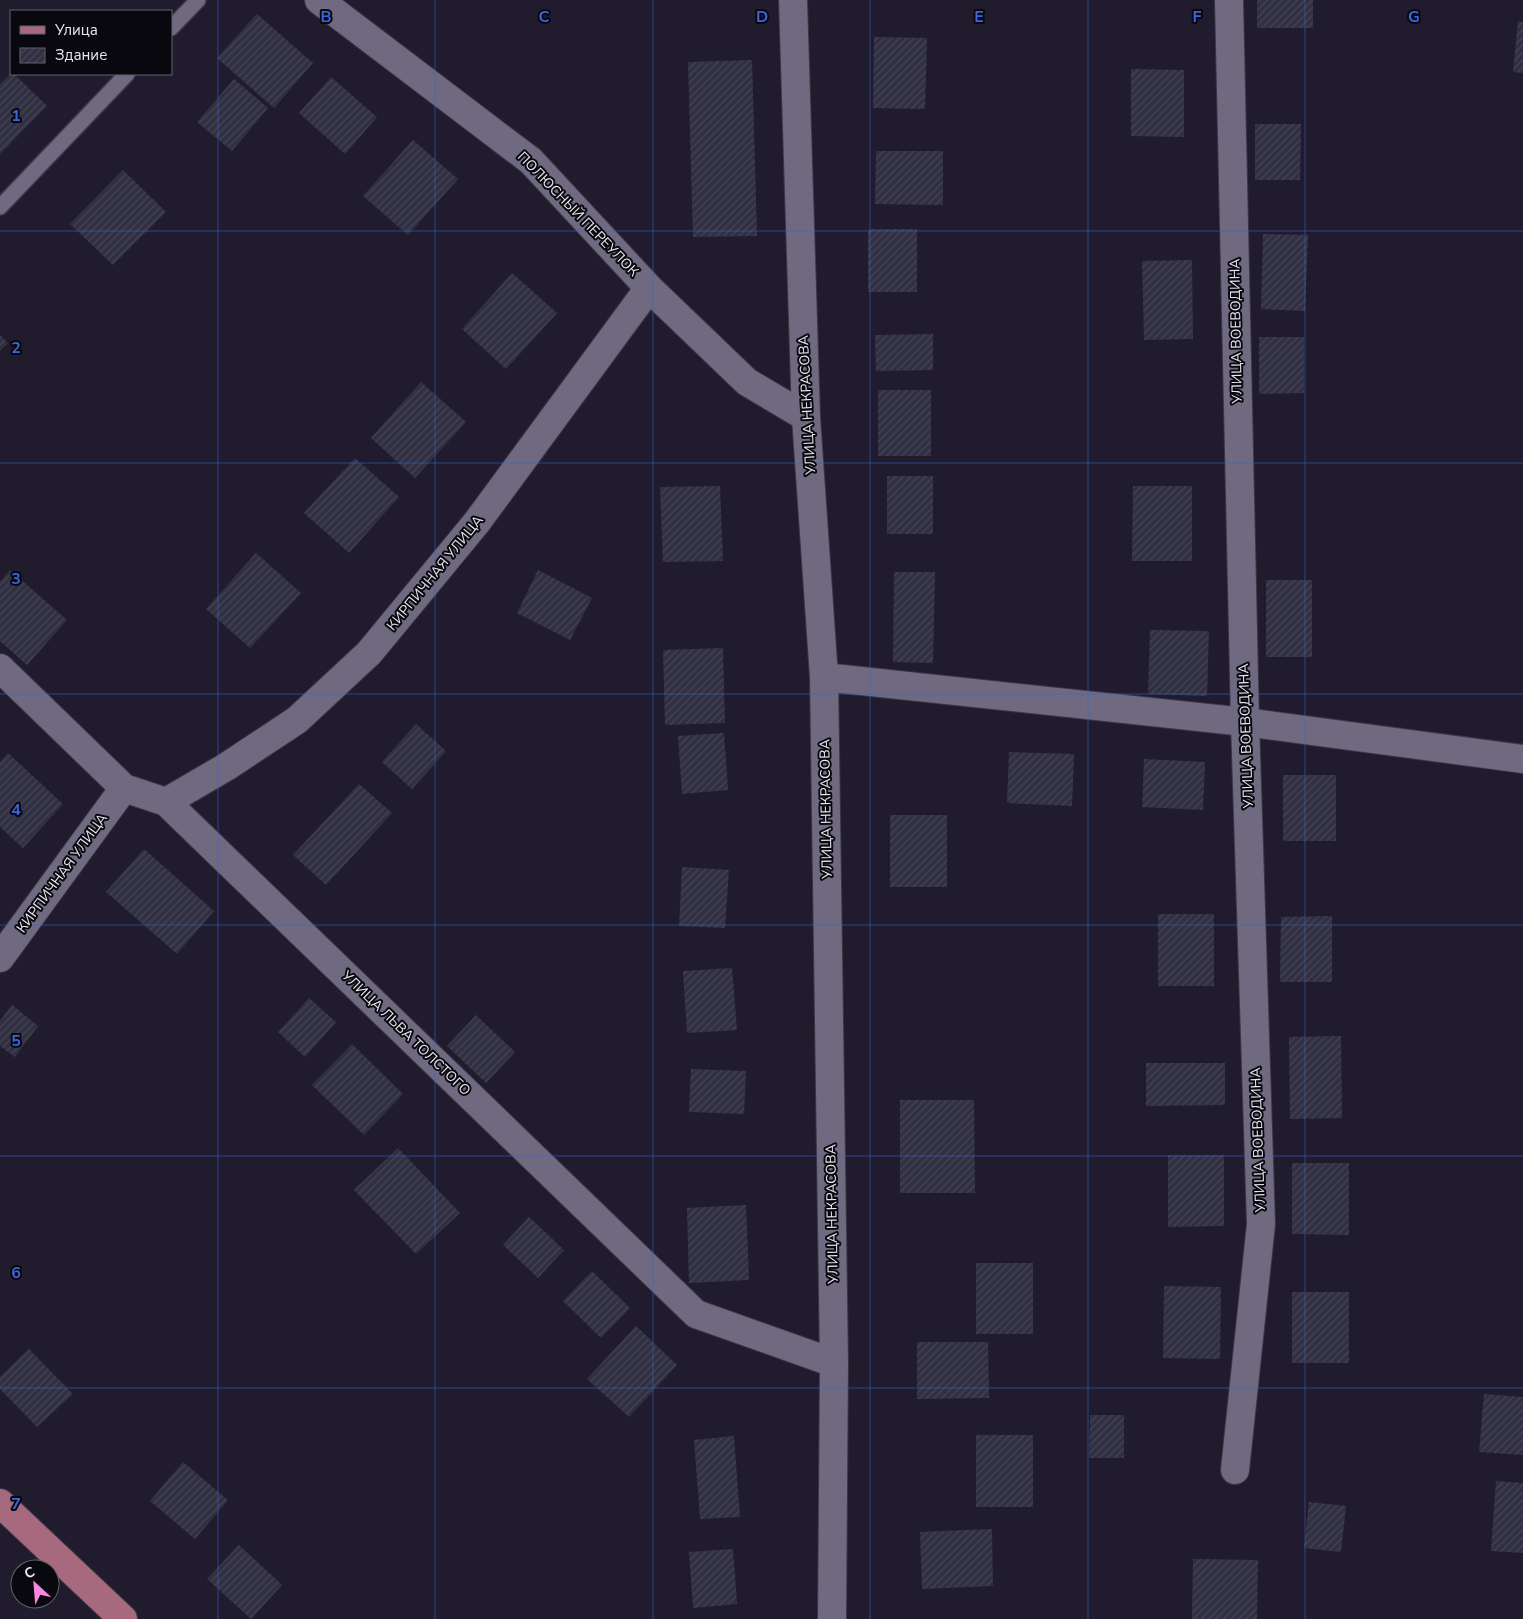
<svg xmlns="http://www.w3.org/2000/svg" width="1523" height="1619" font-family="'Nunito Sans',sans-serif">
<defs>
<pattern id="building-hatch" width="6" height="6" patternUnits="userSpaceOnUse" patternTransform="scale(1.25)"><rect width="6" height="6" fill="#313043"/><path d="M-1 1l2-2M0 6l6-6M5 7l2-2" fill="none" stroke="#454455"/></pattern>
</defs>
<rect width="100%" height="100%" fill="#201c2d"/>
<path fill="url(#building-hatch)" d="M1257,0H1313V28H1257Z
M257,14L313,63L274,108L217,58Z
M1518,21L1523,22V73L1513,72Z
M874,37L927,38L925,109L873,108Z
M752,60L757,236L693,237L688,62Z
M1131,69L1184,70V137L1131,136Z
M10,74H14L47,106L0,154V84Z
M331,77L377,117L345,154L299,113Z
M234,79L268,108L232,151L197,122Z
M1255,124H1301L1300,180H1255Z
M413,140L458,179L408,235L363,196Z
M876,151H943V205L875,204Z
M123,170L166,212L113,265L70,224Z
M868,229H917V292H868Z
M1263,234L1308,235L1305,311L1261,309Z
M1192,260L1193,339L1144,340L1142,261Z
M512,273L557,313L506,369L462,329Z
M933,334V370L876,371L875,335Z
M0,335L8,343L0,351Z
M1259,337H1304V393L1259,394Z
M421,382L466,422L415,478L371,438Z
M878,390H931V456H878Z
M355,458L399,497L349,553L304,513Z
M887,476H933V534H887Z
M720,486L723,561L663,562L660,487Z
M1133,486H1192V561H1132Z
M256,553L301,593L250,648L206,609Z
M10,570L67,620L27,665L0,641V582Z
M538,570L592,598L570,640L517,613Z
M894,572H935L933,663L893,662Z
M1266,580H1312V657H1266Z
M1150,630L1209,631L1207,696L1148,694Z
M723,648L725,723L665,725L663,650Z
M416,724L446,751L412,789L382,762Z
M724,733L728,790L682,794L678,736Z
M1009,752L1074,754L1072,806L1007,803Z
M8,753L63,804L23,848L0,827V762Z
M1144,759L1205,762L1203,810L1142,807Z
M1283,775H1336V841H1283Z
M359,784L392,813L326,885L293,855Z
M890,815H947V887H890Z
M144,849L214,911L177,954L106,892Z
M682,867L729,870L725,928L679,926Z
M1158,914H1214V986H1158Z
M1332,916V982H1280L1281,917Z
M732,968L737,1030L687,1033L683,971Z
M309,998L336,1022L305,1057L278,1032Z
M12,1005L38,1026L15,1057L0,1046V1021Z
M476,1015L515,1052L486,1083L447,1046Z
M1341,1036L1342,1118L1290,1119L1289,1037Z
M352,1044L403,1094L364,1135L312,1085Z
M1146,1063H1225V1105L1146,1106Z
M691,1069L746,1071L744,1114L689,1112Z
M900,1100H974L975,1193H900Z
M398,1148L460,1213L416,1254L354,1190Z
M1168,1155H1224V1226L1168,1227Z
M1292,1163H1349V1235L1292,1234Z
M746,1205L749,1280L689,1283L687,1208Z
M529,1217L564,1250L538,1278L503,1245Z
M976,1263H1033V1334H976Z
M592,1271L630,1308L601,1338L563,1301Z
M1164,1286L1221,1287L1220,1359L1163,1358Z
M1292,1292H1349V1363H1292Z
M636,1326L677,1365L629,1417L587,1379Z
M917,1342H988L989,1398L917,1399Z
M29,1349L73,1394L37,1427L0,1389V1377Z
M1484,1394L1523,1397V1455L1479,1452Z
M1090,1415H1124V1458H1089Z
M976,1435H1033V1507H976Z
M734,1436L740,1517L700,1519L694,1440Z
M183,1462L228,1500L195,1539L150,1501Z
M1496,1481L1523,1483V1553L1491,1551Z
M1309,1502L1346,1506L1341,1552L1304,1548Z
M992,1529L993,1586L922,1589L920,1532Z
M239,1545L282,1585L251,1619L207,1579Z
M733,1549L737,1604L693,1608L689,1552Z
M1193,1559L1258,1560L1257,1619H1192Z"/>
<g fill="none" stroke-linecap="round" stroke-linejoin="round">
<g stroke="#3b3746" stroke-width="18">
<path id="service" d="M171,28L198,0
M0,207L127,74"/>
</g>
<g stroke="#3b3746" stroke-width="30">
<path id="minor" d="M319,0L531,161L649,288L747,382L806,417
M793,0L806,417L824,677L834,1363L832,1619
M1229,0L1245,722L1261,1224L1235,1470
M0,668L124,788L166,802L696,1314L834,1363
M824,677L1245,722L1523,759
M166,802L226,767L297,720L369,653L477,522L649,288
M0,958L124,788"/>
</g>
<g stroke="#3b3746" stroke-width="30">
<path id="primary" d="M0,1503L123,1619"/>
</g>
<use href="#service" stroke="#6f6a7f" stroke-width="15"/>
<use href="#minor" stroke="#6f6a7f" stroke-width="28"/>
<use href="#primary" stroke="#a6697d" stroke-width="28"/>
</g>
<path fill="none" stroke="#3c65dc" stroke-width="1" stroke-opacity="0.55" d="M218,0V1619M435,0V1619M653,0V1619M870,0V1619M1088,0V1619M1305,0V1619M0,231H1523M0,463H1523M0,694H1523M0,925H1523M0,1156H1523M0,1388H1523"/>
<g text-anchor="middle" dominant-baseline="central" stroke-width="4" stroke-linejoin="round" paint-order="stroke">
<g font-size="14" fill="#e9e6f2" stroke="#0a080f">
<text transform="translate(578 214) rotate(46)">ПОЛЮСНЫЙ ПЕРЕУЛОК</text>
<text transform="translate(1236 331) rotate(-91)">УЛИЦА ВОЕВОДИНА</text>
<text transform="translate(807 405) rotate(-93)">УЛИЦА НЕКРАСОВА</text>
<text transform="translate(435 573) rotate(-51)">КИРПИЧНАЯ УЛИЦА</text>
<text transform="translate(1246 736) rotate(-92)">УЛИЦА ВОЕВОДИНА</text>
<text transform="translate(826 809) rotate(-91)">УЛИЦА НЕКРАСОВА</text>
<text transform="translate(62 873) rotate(-54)">КИРПИЧНАЯ УЛИЦА</text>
<text transform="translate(406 1033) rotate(44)">УЛИЦА ЛЬВА ТОЛСТОГО</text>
<text transform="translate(1258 1140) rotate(-92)">УЛИЦА ВОЕВОДИНА</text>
<text transform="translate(832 1214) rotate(-91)">УЛИЦА НЕКРАСОВА</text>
</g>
</g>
<g font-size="16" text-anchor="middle" font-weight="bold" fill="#3c65dc" stroke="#0a080f" stroke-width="4" stroke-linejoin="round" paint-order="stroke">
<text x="326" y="22">B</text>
<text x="544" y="22">C</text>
<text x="762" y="22">D</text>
<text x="979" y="22">E</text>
<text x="1197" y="22">F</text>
<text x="1414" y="22">G</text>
<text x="16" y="121">1</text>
<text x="16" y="353">2</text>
<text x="16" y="584">3</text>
<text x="16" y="815">4</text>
<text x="16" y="1046">5</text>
<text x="16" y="1278">6</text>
<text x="16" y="1509">7</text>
</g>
<rect x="10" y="10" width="162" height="65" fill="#0a080f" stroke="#63616a"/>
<rect x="20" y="26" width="25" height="8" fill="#a6697d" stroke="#63616a"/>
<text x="55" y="35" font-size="15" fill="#e9e6f2">Улица</text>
<rect x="20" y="48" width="25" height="15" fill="url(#building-hatch)" stroke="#63616a"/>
<text x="55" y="60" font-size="15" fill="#e9e6f2">Здание</text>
<g transform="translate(35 1584) rotate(334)"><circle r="24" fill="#0a080f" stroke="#63616a"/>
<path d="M0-4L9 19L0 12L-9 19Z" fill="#fc86e4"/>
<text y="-8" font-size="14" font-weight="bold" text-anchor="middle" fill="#e9e6f2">С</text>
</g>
</svg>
